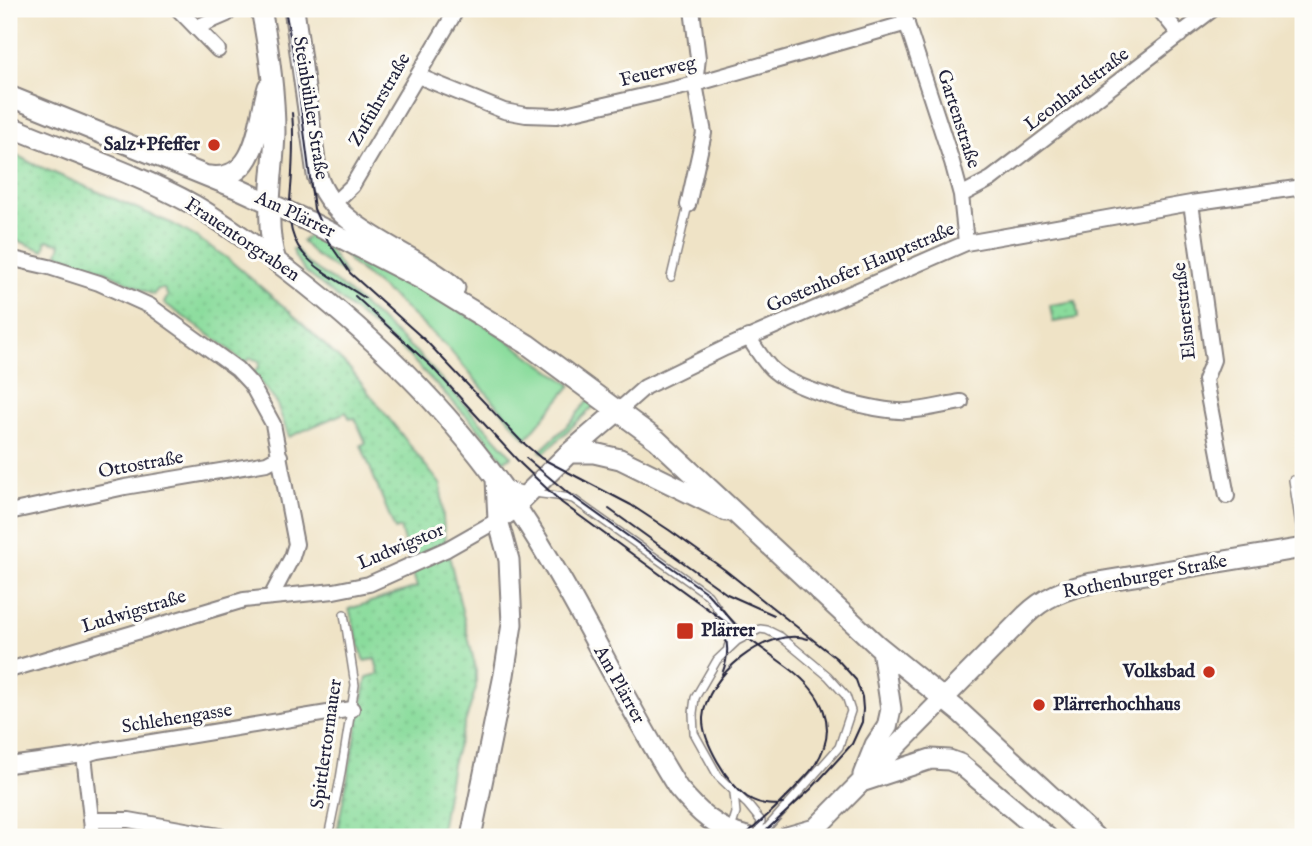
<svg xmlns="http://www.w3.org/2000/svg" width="1312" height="846" font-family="'IM FELL English',serif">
<defs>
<pattern id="park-dots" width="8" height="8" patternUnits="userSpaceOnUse" patternTransform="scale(1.75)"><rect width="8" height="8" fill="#8adc9c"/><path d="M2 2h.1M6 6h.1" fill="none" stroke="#77bc87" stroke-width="1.8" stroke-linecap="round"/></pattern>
</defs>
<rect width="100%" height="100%" fill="#fdfcf7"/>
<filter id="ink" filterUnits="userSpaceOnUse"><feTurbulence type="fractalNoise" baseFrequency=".0143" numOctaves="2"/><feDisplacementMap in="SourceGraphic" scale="14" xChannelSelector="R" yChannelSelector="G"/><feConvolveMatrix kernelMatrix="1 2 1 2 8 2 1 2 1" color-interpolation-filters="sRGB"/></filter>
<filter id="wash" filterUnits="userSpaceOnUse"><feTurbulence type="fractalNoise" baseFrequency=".00686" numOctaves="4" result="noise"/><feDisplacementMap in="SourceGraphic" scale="28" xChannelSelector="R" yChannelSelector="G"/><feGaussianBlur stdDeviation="1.57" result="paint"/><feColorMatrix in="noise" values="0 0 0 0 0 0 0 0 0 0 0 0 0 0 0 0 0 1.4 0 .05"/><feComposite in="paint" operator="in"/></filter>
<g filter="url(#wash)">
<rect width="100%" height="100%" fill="#efe3c6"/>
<path fill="#8adc9c" stroke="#567f6c" stroke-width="2" d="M314,233C324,238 338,265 347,276L315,255L302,241Z
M338,244L390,270L491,329L571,385L526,439L448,348L395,299L350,262Z
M293,249H296L307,263L344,288L416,352L512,456L504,461L480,430L405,352L306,272L295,257Z
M589,399L596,404L544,453L540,451L572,421Z"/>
<path fill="url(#park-dots)" stroke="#567f6c" stroke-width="2" d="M9,151L31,163L173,224L196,237L227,258L289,311L350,369L441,485L444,534L476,670V688L452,764L440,837H336L367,677L379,674L375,659L364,661L349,609L417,587L400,528L395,530L361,445L366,443L355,418L350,419L346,412L289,437L276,402L253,373L259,367V361L251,358L244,363L225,346L164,303L168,296L164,289H158L153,295L105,271L58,254L61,244L47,240L44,251L9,237Z
M1076,301L1078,318L1053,322L1050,305Z"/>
</g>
<g filter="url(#ink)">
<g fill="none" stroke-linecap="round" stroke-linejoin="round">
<g stroke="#888280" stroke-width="10">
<path id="lane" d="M671,277L688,205
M1293,480L1303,545
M508,485C532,496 548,493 573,499L708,595L729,625L732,635L728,647
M731,829L736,813L734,793
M328,837L340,779L355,685L344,614
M758,837L761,821L748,805L718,776L694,733L693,713L695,698L717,660L737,641L760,629L767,630L781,637L828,676L846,696L851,711L839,747L759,837"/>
</g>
<g stroke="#888280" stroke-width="18">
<path id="street" d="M178,9L218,50
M902,9L952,162L961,195L966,243
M1159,9L1180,35
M197,27L227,14L232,9
M418,76L504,111L526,115L557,116L695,84L907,23
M961,195L991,179L1213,9
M1191,203L1213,360L1205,380L1227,496
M332,205L352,186L457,9
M688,205L704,133L695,84L698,58L692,9
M9,258L49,267L99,283L150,306L237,369L251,384L273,424L296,544L292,557L272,595
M748,337C756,348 764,363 774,371C796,390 879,413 907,411C925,410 943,405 961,402
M619,410L645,387L725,348L966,243L1191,203L1303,187
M9,512L125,487L267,463L280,456
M9,670L244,600L334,591L369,584L447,549L498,520
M84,755L93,837
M9,765L84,755L97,751L352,709
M91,820H129L225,837"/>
</g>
<g stroke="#888280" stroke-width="23">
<path id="secondary" d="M261,9C269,50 275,90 275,132C274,173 263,222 276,261
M294,9L317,175C333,231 412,250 455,288
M9,96L241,190L308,221L421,279L527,344L657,440L877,645L961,713L1095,837
M9,126C70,152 136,173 194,205C220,220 244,238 269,256C363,325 451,410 517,508C577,597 621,697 678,788C697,811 717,830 747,837
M209,176C259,183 258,118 268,87
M569,453H594L620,459L726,511
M507,514L568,454L619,410
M863,775L875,745L887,727L891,709L882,649
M861,782L931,759L949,760L960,764L1047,837
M471,837L504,675L512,624L509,560L498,520L496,479
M787,837L815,829
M807,837L1025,616C1044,597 1065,589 1092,583L1303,548"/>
</g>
<use href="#lane" stroke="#fff" stroke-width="7"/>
<use href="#street" stroke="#fff" stroke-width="14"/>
<use href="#secondary" stroke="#fff" stroke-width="19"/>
<path stroke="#22223b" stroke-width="2" d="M285,9L296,68L314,209L328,241L350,273L426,341L520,440L541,458L631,505L669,530L725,570L836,658L856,680L862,697L863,709L862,722L852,744L811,789L759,837
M292,113C294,132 293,153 292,173C291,201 283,229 303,253C318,272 345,284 365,298
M355,296L431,366L521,464L562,503L789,668C821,692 841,726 815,765C809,774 801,781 794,789C778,806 761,822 743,837
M526,458L568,493L707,593L749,639
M609,509L727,594L774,615
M716,619C730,636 730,654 722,674
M783,804C770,806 758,804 747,797C728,784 702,741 703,718C706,676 766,626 808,639"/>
</g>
</g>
<g fill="#c8321e" stroke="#fdfcf7" stroke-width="2.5">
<circle cx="214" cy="145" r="7"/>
<rect x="676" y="622" width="18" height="18" rx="3.5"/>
<circle cx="1209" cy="672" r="7"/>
<circle cx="1039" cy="705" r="7"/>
</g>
<g text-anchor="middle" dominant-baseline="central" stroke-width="6" stroke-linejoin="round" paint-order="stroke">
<g font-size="19" fill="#22223b" stroke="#fdfcf7">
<text transform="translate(658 72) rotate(-14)">Feuerweg</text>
<text transform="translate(1077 90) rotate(-37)">Leonhardstraße</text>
<text transform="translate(380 100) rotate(-60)">Zufuhrstraße</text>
<text transform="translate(310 108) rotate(81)">Steinbühler Straße</text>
<text transform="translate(958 119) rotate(72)">Gartenstraße</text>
<text transform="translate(295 215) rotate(25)">Am Plärrer</text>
<text transform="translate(242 240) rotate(34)">Frauentorgraben</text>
<text transform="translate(861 268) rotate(-23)">Gostenhofer Hauptstraße</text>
<text transform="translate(1185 311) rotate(-96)">Elsnerstraße</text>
<text transform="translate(141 465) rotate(-10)">Ottostraße</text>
<text transform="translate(401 547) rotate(-23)">Ludwigstor</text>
<text transform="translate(1145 577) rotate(-11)">Rothenburger Straße</text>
<text transform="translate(134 612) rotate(-17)">Ludwigstraße</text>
<text transform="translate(619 685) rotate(61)">Am Plärrer</text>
<text transform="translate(177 719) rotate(-9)">Schlehengasse</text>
<text transform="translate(327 744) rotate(-82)">Spittlertormauer</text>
</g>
<g font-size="19" font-weight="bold" fill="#22223b" stroke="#fdfcf7" text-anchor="end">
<text x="200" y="145">Salz+Pfeffer</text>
<text x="701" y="631" text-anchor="start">Plärrer</text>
<text x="1195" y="672">Volksbad</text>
<text x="1053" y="705" text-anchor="start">Plärrerhochhaus</text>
</g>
</g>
<rect width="1312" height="846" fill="none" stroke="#fdfcf7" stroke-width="35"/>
</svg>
